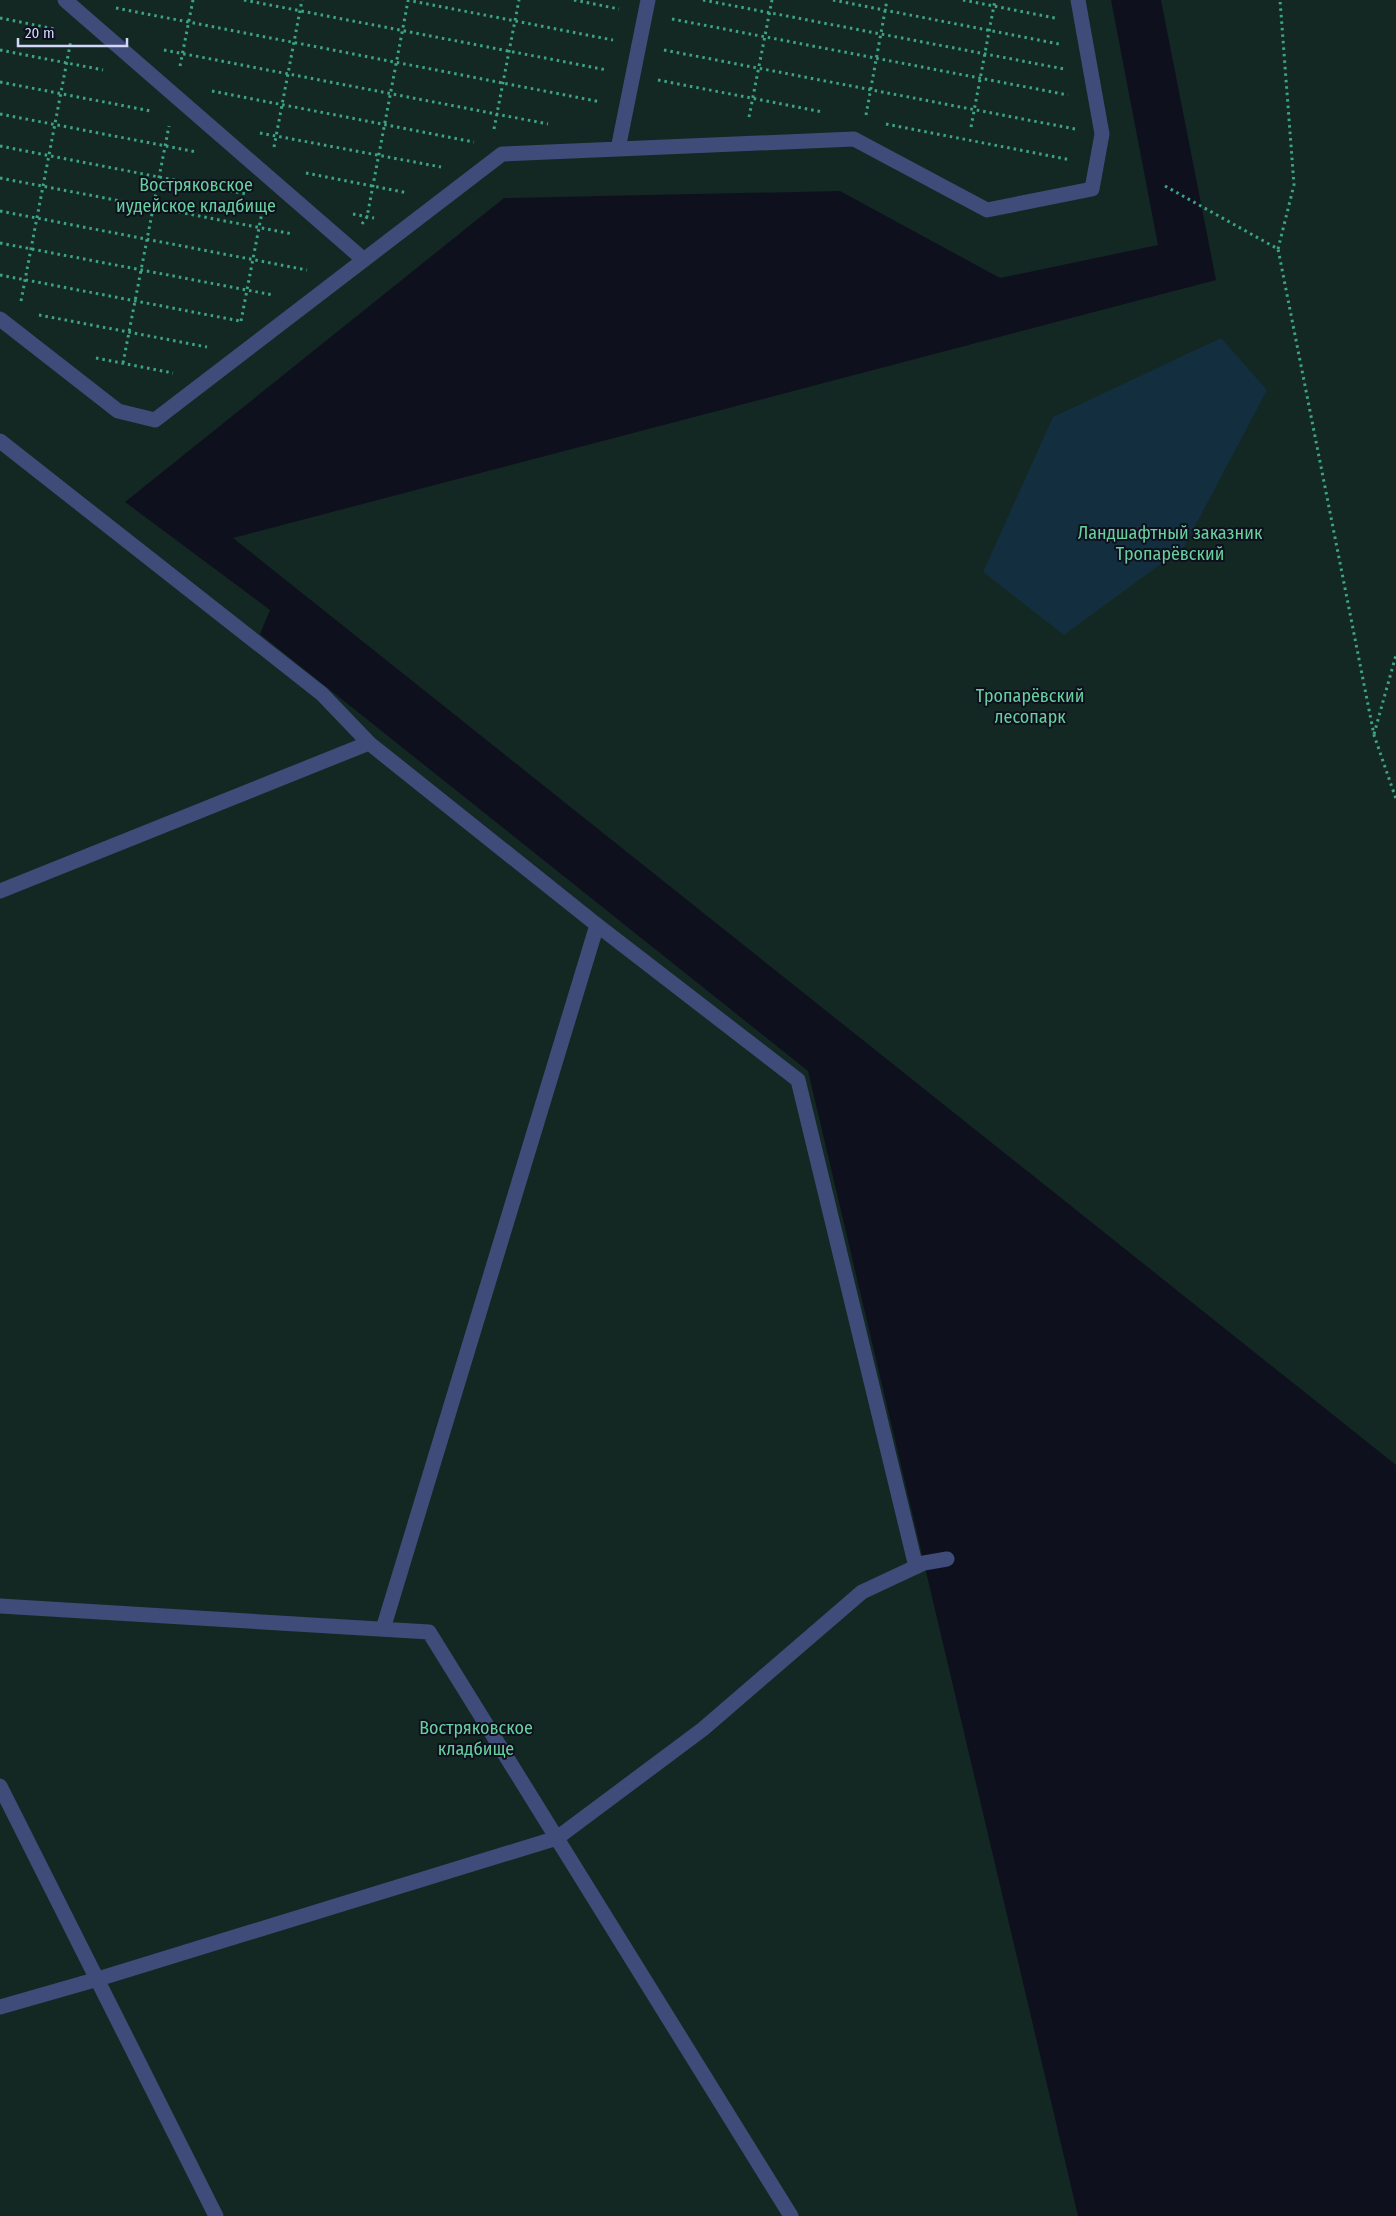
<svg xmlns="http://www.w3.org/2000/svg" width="1396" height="2216" font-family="'Fira Sans Condensed',sans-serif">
<rect width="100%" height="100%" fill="#0f101e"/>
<path fill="#132822" d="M0,0H1111L1158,245L1000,278L840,191L504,198L125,502L270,610L260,634L808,1071L1078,2216H0Z
M1161,0H1396V1465L233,538L1216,280Z"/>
<path fill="#132e3f" d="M1221,338L1267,390L1184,547L1064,635L983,572L1053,417Z"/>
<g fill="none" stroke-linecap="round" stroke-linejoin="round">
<path stroke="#3ca485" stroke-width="3" stroke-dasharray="2.5 4" stroke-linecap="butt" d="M244,0L607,70
M407,0L613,40
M574,0L619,9
M703,0L1064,69
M833,0L1059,44
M963,0L1055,18
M116,8L601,102
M0,18L55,29
M672,19L1068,95
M0,50L103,70
M164,50L548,124
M664,50L1075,129
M180,66L193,0
M658,80L823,112
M0,82L151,111
M212,91L474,142
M0,114L197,152
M866,115L887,0
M749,117L772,0
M886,124L1071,160
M971,127L995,0
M494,129L519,0
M260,133L441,167
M0,146L246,194
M274,147L302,0
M306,173L408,193
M0,178L293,234
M1165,186L1278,249L1374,735L1396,799
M0,211L307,270
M353,214L374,218
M362,224L367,217L408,1
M0,243L273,295
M1278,249L1294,185L1280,0
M0,275L240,321
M21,301L71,40
M39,315L207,347
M241,321L263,207
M96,358L173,373
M123,363L169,126
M1374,734L1396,655"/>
<path stroke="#3f4b78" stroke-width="15" d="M65,0L364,260
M618,149L648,0
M0,319L118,411L155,420L502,154L854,139L987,210L1092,189L1102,134L1078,0
M0,441L322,694L369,743L597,925L798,1080L916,1567
M0,891L369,743
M0,1606L429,1632L791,2216
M383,1629L597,925
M0,1786L216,2216
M0,2007L98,1979L557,1838L703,1729L862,1592L924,1563L947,1559"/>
</g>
<g text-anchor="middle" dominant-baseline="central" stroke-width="4" stroke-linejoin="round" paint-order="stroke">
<g font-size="18" fill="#67d09d" stroke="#0f101e">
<text x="196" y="185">Востряковское<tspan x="196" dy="21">иудейское кладбище</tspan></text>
<text x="1170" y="533">Ландшафтный заказник<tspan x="1170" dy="21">Тропарёвский</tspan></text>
<text x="1030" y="696">Тропарёвский<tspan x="1030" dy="21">лесопарк</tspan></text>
<text x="476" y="1728">Востряковское<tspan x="476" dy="21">кладбище</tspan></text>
</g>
</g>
<path d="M18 38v8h109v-8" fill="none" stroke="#d2d7fa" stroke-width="2.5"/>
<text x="25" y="38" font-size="15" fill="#d2d7fa" stroke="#0f101e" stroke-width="4" paint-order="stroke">20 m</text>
</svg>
